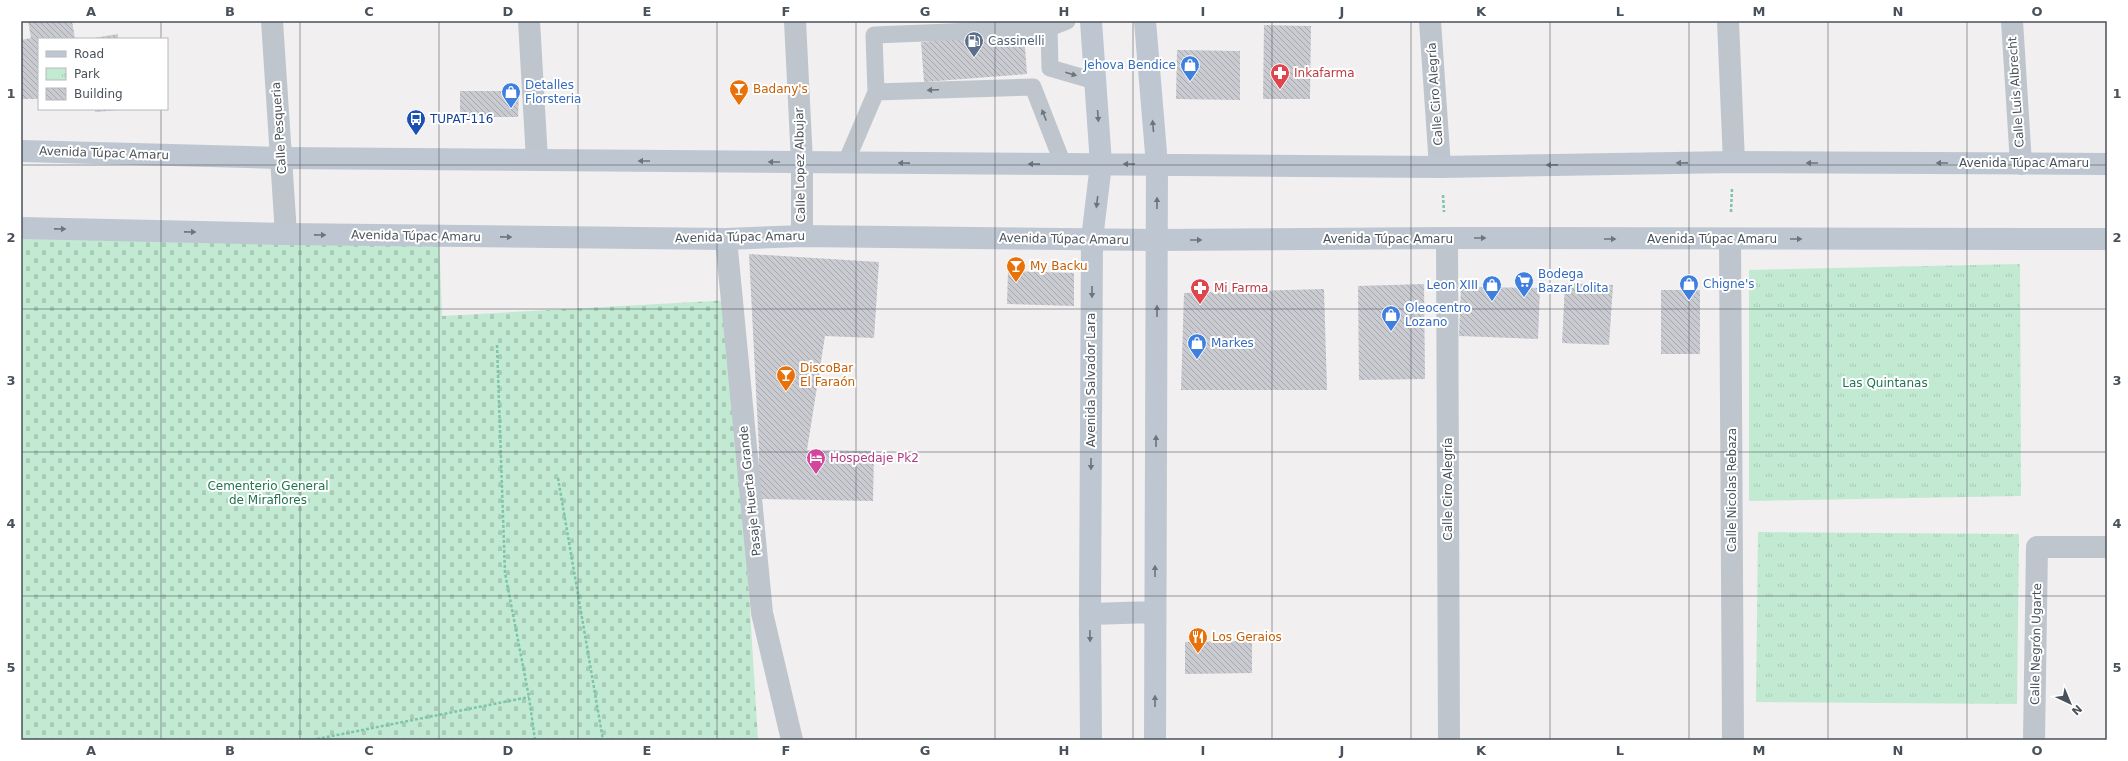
<svg xmlns="http://www.w3.org/2000/svg" width="2128" height="761" font-family="'DejaVu Sans',sans-serif">
<defs>
<pattern id="cemetery-stones" width="16" height="16" patternUnits="userSpaceOnUse"><rect width="16" height="16" fill="#c2ead3"/><path d="M2 7V4a2 2 0 0 1 4 0v3zM10 15v-3a2 2 0 0 1 4 0v3z" fill="#a8cab7"/></pattern>
<pattern id="park-tufts" width="24" height="20" patternUnits="userSpaceOnUse"><rect width="24" height="20" fill="#c2ead3"/><path d="M3 7l-1-3M5 7V3M7 7l1-3M15 17l-1-3M17 17v-4M19 17l1-3" fill="none" stroke="#a8cab7"/></pattern>
<pattern id="building-back-hatch" width="6" height="6" patternUnits="userSpaceOnUse"><rect width="6" height="6" fill="#c9cbd1"/><path d="M-1 5l2 2M0 0l6 6M5-1l2 2" fill="none" stroke="#a5a7ad"/></pattern>
</defs>
<rect width="100%" height="100%" fill="#f1efef"/>
<path fill="url(#cemetery-stones)" d="M439,236L442,316L731,300L758,740H21V238Z"/>
<path fill="url(#park-tufts)" d="M2020,264L2021,496L1749,501V270Z
M1758,532L2019,534L2017,704L1756,702Z"/>
<path fill="url(#building-back-hatch)" d="M28,21H72L75,39H39V99H21V40L31,38Z
M1264,25L1311,26L1310,99H1263Z
M118,34V39H94V38Z
M1024,34L1027,74L924,82L921,42Z
M1177,50L1240,51V100L1176,99Z
M460,91H519L518,117H460Z
M95,109H119V110L95,112Z
M749,254L879,262L874,338L825,336L807,450L874,451L873,501L758,499L759,449Z
M1008,271L1074,273V306L1007,304Z
M1565,283L1613,285L1609,345L1562,343Z
M1424,284L1425,379L1359,380L1358,286Z
M1461,287L1540,288L1538,339L1459,336Z
M1324,289L1327,390H1181L1184,293Z
M1661,290H1700V354H1661Z
M1252,641V673L1185,674V642Z"/>
<g fill="none" stroke-linecap="round" stroke-linejoin="round">
<path stroke="#7dc5a5" stroke-width="2.5" stroke-dasharray="3 2" stroke-linecap="butt" d="M1443,195L1444,212
M1731,212L1732,189
M497,345L505,573L529,697L535,740
M558,478L603,740
M312,740L529,697"/>
<path stroke="#bfc5cc" stroke-width="17" d="M1067,21L1049,28L1050,68L1095,81
M876,92L874,35L1049,28
M846,162L876,92L1033,87L1063,164"/>
<path stroke="#bfc5cc" stroke-width="22" d="M272,21L286,234
M529,21L537,160
M795,21L802,162V236
M1430,21L1440,167
M1728,21L1734,162
M2012,21L2021,164
M1447,238L1449,740
M726,239L762,613L792,740
M1730,239L1733,740
M2034,740L2037,547H2107"/>
<path stroke="#bec6d1" stroke-width="22" d="M1145,21L1157,165L1155,740
M21,151L281,158L1063,164L1440,167L1734,162L2107,164
M21,228L286,234L726,239L802,236L1157,240L1447,238L2107,239
M1090,614L1154,612
M1091,740L1090,614L1092,239L1101,164L1091,21"/>
</g>
<defs><path id="oneway-solid" d="M-6-.8H1V-3.2L6.5 0L1 3.2V.8H-6Z"/></defs>
<g fill="#6c747c">
<use href="#oneway-solid" transform="translate(1071 74) rotate(16)"/>
<use href="#oneway-solid" transform="translate(933 90) rotate(178)"/>
<use href="#oneway-solid" transform="translate(1044 115) rotate(-111)"/>
</g>
<g fill="#6c747e">
<use href="#oneway-solid" transform="translate(1098 116) rotate(86)"/>
<use href="#oneway-solid" transform="translate(1153 126) rotate(-95)"/>
<use href="#oneway-solid" transform="translate(644 161) rotate(-180)"/>
<use href="#oneway-solid" transform="translate(774 162) rotate(-180)"/>
<use href="#oneway-solid" transform="translate(904 163) rotate(-179)"/>
<use href="#oneway-solid" transform="translate(1682 163) rotate(179)"/>
<use href="#oneway-solid" transform="translate(1812 163) rotate(-180)"/>
<use href="#oneway-solid" transform="translate(1942 163) rotate(-180)"/>
<use href="#oneway-solid" transform="translate(1034 164) rotate(-179)"/>
<use href="#oneway-solid" transform="translate(1129 164) rotate(-179)"/>
<use href="#oneway-solid" transform="translate(1552 165) rotate(179)"/>
<use href="#oneway-solid" transform="translate(1097 202) rotate(97)"/>
<use href="#oneway-solid" transform="translate(1157 203) rotate(-90)"/>
<use href="#oneway-solid" transform="translate(60 229) rotate(1)"/>
<use href="#oneway-solid" transform="translate(190 232) rotate(1)"/>
<use href="#oneway-solid" transform="translate(320 235) rotate(1)"/>
<use href="#oneway-solid" transform="translate(506 237) rotate(1)"/>
<use href="#oneway-solid" transform="translate(1480 238)"/>
<use href="#oneway-solid" transform="translate(1610 239)"/>
<use href="#oneway-solid" transform="translate(1796 239)"/>
<use href="#oneway-solid" transform="translate(1196 240)"/>
<use href="#oneway-solid" transform="translate(1092 292) rotate(90)"/>
<use href="#oneway-solid" transform="translate(1157 311) rotate(-90)"/>
<use href="#oneway-solid" transform="translate(1156 441) rotate(-90)"/>
<use href="#oneway-solid" transform="translate(1091 464) rotate(90)"/>
<use href="#oneway-solid" transform="translate(1155 571) rotate(-90)"/>
<use href="#oneway-solid" transform="translate(1090 636) rotate(89)"/>
<use href="#oneway-solid" transform="translate(1155 701) rotate(-90)"/>
</g>
<path fill="none" stroke="#49515a" stroke-width="1" stroke-opacity="0.55" d="M161,21V39M300,21V740M439,21V740M578,21V740M717,21V740M856,21V740M995,21V740M1133,21V740M1272,21V740M1411,21V740M1550,21V740M1689,21V740M1828,21V740M1967,21V740M161,109V740M21,165H2107M21,309H2107M21,452H2107M21,596H2107"/>
<defs>
<g id="fuel-pin" transform="scale(1)"><path d="M0 17L-7.5 6A9.5 9.5 0 1 1 7.5 6Z" fill="#5c6f8a" stroke="#fff"/><path d="M-5.5-6h7V0h2V4h1.3V-2.5L3-4.5l.8-.8L6-3V5H2.5V1h-1V6h-7ZM-4.2-4.7v3.2H.2V-4.7Z" fill="#fff"/></g>
<g id="shop-pin" transform="scale(1)"><path d="M0 17L-7.5 6A9.5 9.5 0 1 1 7.5 6Z" fill="#3f7fe0" stroke="#fff"/><path d="M-5-2.5h2.3a2.7 3.5 0 0 1 5.4 0H5L5.5 6h-11ZM-1.5-2.5h3a1.5 2.3 0 0 0-3 0Z" fill="#fff"/></g>
<g id="pharmacy-pin" transform="scale(1)"><path d="M0 17L-7.5 6A9.5 9.5 0 1 1 7.5 6Z" fill="#e0444e" stroke="#fff"/><path d="M-2-6h4v4h4v4h-4v4h-4v-4h-4v-4h4Z" fill="#fff"/></g>
<g id="bar-pin" transform="scale(1)"><path d="M0 17L-7.5 6A9.5 9.5 0 1 1 7.5 6Z" fill="#e8710a" stroke="#fff"/><path d="M-6-5H6L.8 .8V4.5H3.5V6h-7V4.5H-.8V.8Z" fill="#fff"/></g>
<g id="bus-pin" transform="scale(1)"><path d="M0 17L-7.5 6A9.5 9.5 0 1 1 7.5 6Z" fill="#1a4fb4" stroke="#fff"/><path d="M-5-6H5V4H4V6H2V4H-2V6H-4V4H-5ZM-3.5-4V0h7V-4ZM-3.5 1.2v1.5H-2V1.2ZM2 1.2v1.5H3.5V1.2Z" fill="#fff"/></g>
<g id="supermarket-pin" transform="scale(1)"><path d="M0 17L-7.5 6A9.5 9.5 0 1 1 7.5 6Z" fill="#3f7fe0" stroke="#fff"/><path d="M-6-5.5h2.5l.6 2H6L4.5 2H-2.5L-4.4-4H-6ZM-1.5 3.2a1.3 1.3 0 1 0 .1 0ZM3 3.2a1.3 1.3 0 1 0 .1 0Z" fill="#fff"/></g>
<g id="hotel-pin" transform="scale(1)"><path d="M0 17L-7.5 6A9.5 9.5 0 1 1 7.5 6Z" fill="#d1479c" stroke="#fff"/><path d="M-6-4.5h1.5V1H6V5H4.5V3h-9V5H-6ZM-4 0a1.8 1.8 0 1 1 3.6 0ZM.5 0V-2.5h3Q6-2.5 6 0Z" fill="#fff"/></g>
<g id="restaurant-pin" transform="scale(1)"><path d="M0 17L-7.5 6A9.5 9.5 0 1 1 7.5 6Z" fill="#e8710a" stroke="#fff"/><path d="M-5-6h1v4h1v-4h1v4h1v-4h1v5L-1.5 .5V6h-2V.5L-5-1ZM5-6V6H3V1.5H1.5Q1.5-4 5-6Z" fill="#fff"/></g>
</defs>
<g fill-rule="evenodd">
<use href="#fuel-pin" x="974" y="41"/>
<use href="#shop-pin" x="1190" y="65"/>
<use href="#pharmacy-pin" x="1280" y="73"/>
<use href="#bar-pin" x="739" y="89"/>
<use href="#shop-pin" x="511" y="92"/>
<use href="#bus-pin" x="416" y="119"/>
<use href="#bar-pin" x="1016" y="266"/>
<use href="#supermarket-pin" x="1524" y="281"/>
<use href="#shop-pin" x="1689" y="284"/>
<use href="#shop-pin" x="1492" y="285"/>
<use href="#pharmacy-pin" x="1200" y="288"/>
<use href="#shop-pin" x="1391" y="315"/>
<use href="#shop-pin" x="1197" y="343"/>
<use href="#bar-pin" x="786" y="375"/>
<use href="#hotel-pin" x="816" y="458"/>
<use href="#restaurant-pin" x="1198" y="637"/>
</g>
<g text-anchor="middle" dominant-baseline="central" stroke-width="4" stroke-linejoin="round" paint-order="stroke">
<g font-size="12" fill="#4e5e75" stroke="#fff" text-anchor="start">
<text x="988" y="41">Cassinelli</text>
</g>
<g font-size="12" fill="#366cbe" stroke="#fff" text-anchor="start">
<text x="1176" y="65" text-anchor="end">Jehova Bendice</text>
<text x="525" y="85">Detalles<tspan x="525" dy="14">Florsteria</tspan></text>
<text x="1538" y="274">Bodega<tspan x="1538" dy="14">Bazar Lolita</tspan></text>
<text x="1703" y="284">Chigne's</text>
<text x="1478" y="285" text-anchor="end">Leon XIII</text>
<text x="1405" y="308">Oleocentro<tspan x="1405" dy="14">Lozano</tspan></text>
<text x="1211" y="343">Markes</text>
</g>
<g font-size="12" fill="#be3a42" stroke="#fff" text-anchor="start">
<text x="1294" y="73">Inkafarma</text>
<text x="1214" y="288">Mi Farma</text>
</g>
<g font-size="12" fill="#c56008" stroke="#fff" text-anchor="start">
<text x="753" y="89">Badany's</text>
<text x="1030" y="266">My Backu</text>
<text x="800" y="368">DiscoBar<tspan x="800" dy="14">El Faraón</tspan></text>
<text x="1212" y="637">Los Geraios</text>
</g>
<g font-size="12" fill="#49515a" stroke="#fff">
<text transform="translate(2016 92) rotate(-94)">Calle Luis Albrecht</text>
<text transform="translate(1435 94) rotate(-94)">Calle Ciro Alegría</text>
<text transform="translate(279 128) rotate(-94)">Calle Pesqueria</text>
<text transform="translate(104 153) rotate(2)">Avenida Túpac Amaru</text>
<text x="2024" y="163">Avenida Túpac Amaru</text>
<text transform="translate(800 165) rotate(-91)">Calle Lopez Albujar</text>
<text transform="translate(416 236) rotate(1)">Avenida Túpac Amaru</text>
<text transform="translate(740 237) rotate(-1)">Avenida Túpac Amaru</text>
<text transform="translate(1064 239) rotate(1)">Avenida Túpac Amaru</text>
<text x="1388" y="239">Avenida Túpac Amaru</text>
<text x="1712" y="239">Avenida Túpac Amaru</text>
<text transform="translate(1091 380) rotate(-90)">Avenida Salvador Lara</text>
<text transform="translate(1448 489) rotate(-90)">Calle Ciro Alegría</text>
<text transform="translate(1732 490) rotate(-90)">Calle Nicolas Rebaza</text>
<text transform="translate(750 491) rotate(-96)">Pasaje Huerta Grande</text>
<text transform="translate(2036 644) rotate(-89)">Calle Negrón Ugarte</text>
</g>
<g font-size="12" fill="#164399" stroke="#fff" text-anchor="start">
<text x="430" y="119">TUPAT-116</text>
</g>
<g font-size="12" fill="#20744f" stroke="#fff">
<text x="1885" y="383">Las Quintanas</text>
<text x="268" y="486">Cementerio General<tspan x="268" dy="14">de Miraflores</tspan></text>
</g>
<g font-size="12" fill="#b23c85" stroke="#fff" text-anchor="start">
<text x="830" y="458">Hospedaje Pk2</text>
</g>
</g>
<rect width="2128" height="761" fill="none" stroke="#ffffff" stroke-width="44"/>
<rect x="38" y="38" width="130" height="72" fill="#ffffff" stroke="#b6b9bd"/>
<rect x="46" y="51" width="20" height="6" fill="#bec6d1" stroke="#b6b9bd"/>
<text x="74" y="58" font-size="12" fill="#49515a">Road</text>
<rect x="46" y="68" width="20" height="12" fill="url(#park-tufts)" stroke="#b6b9bd"/>
<text x="74" y="78" font-size="12" fill="#49515a">Park</text>
<rect x="46" y="88" width="20" height="12" fill="url(#building-back-hatch)" stroke="#b6b9bd"/>
<text x="74" y="98" font-size="12" fill="#49515a">Building</text>
<g transform="translate(2070 703) rotate(136)" stroke="#ffffff" stroke-width="3" paint-order="stroke">
<path d="M0-3L7 15L0 10L-7 15Z" fill="#49515a"/>
<text y="-6" font-size="11" font-weight="bold" text-anchor="middle" fill="#49515a">N</text>
</g>
<rect x="22" y="22" width="2084" height="717" fill="none" stroke="#49515a" stroke-width="1.5"/>
<g font-size="13" text-anchor="middle" font-weight="bold" fill="#49515a">
<text x="91" y="16">A</text>
<text x="230" y="16">B</text>
<text x="369" y="16">C</text>
<text x="508" y="16">D</text>
<text x="647" y="16">E</text>
<text x="786" y="16">F</text>
<text x="925" y="16">G</text>
<text x="1064" y="16">H</text>
<text x="1203" y="16">I</text>
<text x="1342" y="16">J</text>
<text x="1481" y="16">K</text>
<text x="1620" y="16">L</text>
<text x="1759" y="16">M</text>
<text x="1898" y="16">N</text>
<text x="2037" y="16">O</text>
<text x="11" y="98">1</text>
<text x="2117" y="98">1</text>
<text x="11" y="242">2</text>
<text x="2117" y="242">2</text>
<text x="11" y="385">3</text>
<text x="2117" y="385">3</text>
<text x="11" y="528">4</text>
<text x="2117" y="528">4</text>
<text x="11" y="672">5</text>
<text x="2117" y="672">5</text>
<text x="91" y="755">A</text>
<text x="230" y="755">B</text>
<text x="369" y="755">C</text>
<text x="508" y="755">D</text>
<text x="647" y="755">E</text>
<text x="786" y="755">F</text>
<text x="925" y="755">G</text>
<text x="1064" y="755">H</text>
<text x="1203" y="755">I</text>
<text x="1342" y="755">J</text>
<text x="1481" y="755">K</text>
<text x="1620" y="755">L</text>
<text x="1759" y="755">M</text>
<text x="1898" y="755">N</text>
<text x="2037" y="755">O</text>
</g>
</svg>
